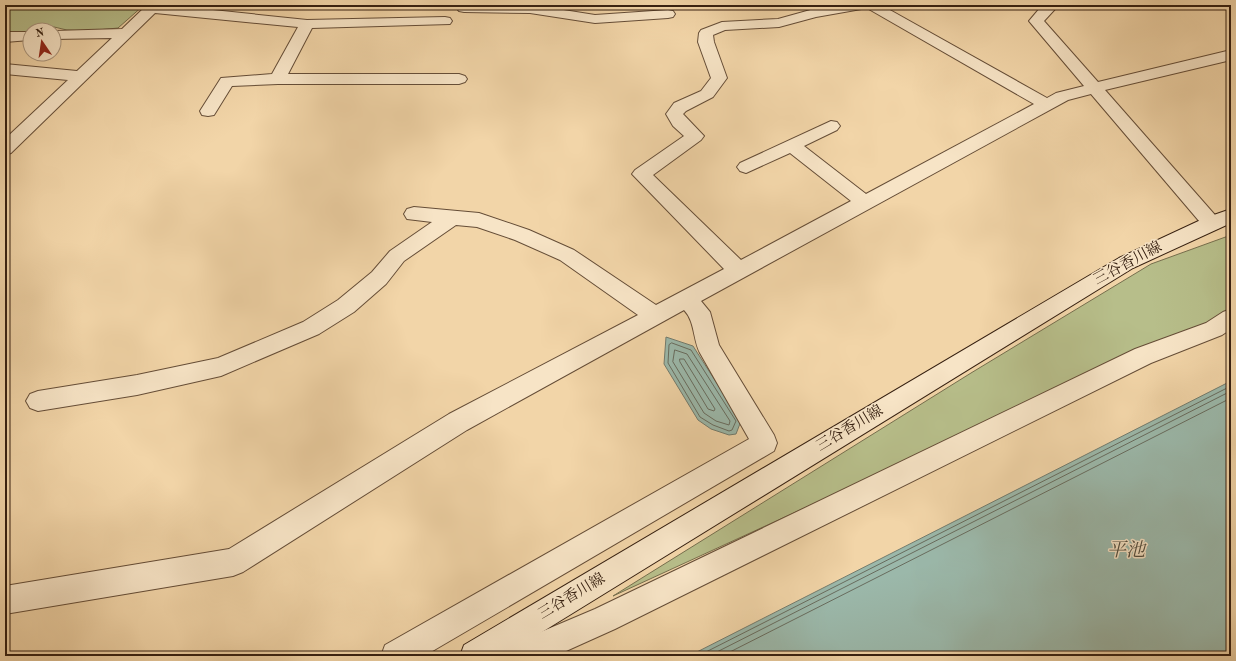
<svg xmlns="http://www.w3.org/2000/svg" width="1236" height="661" font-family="'Old Standard TT','Noto Serif JP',serif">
<rect width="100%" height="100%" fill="#f2d5a8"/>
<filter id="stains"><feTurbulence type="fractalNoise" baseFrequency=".005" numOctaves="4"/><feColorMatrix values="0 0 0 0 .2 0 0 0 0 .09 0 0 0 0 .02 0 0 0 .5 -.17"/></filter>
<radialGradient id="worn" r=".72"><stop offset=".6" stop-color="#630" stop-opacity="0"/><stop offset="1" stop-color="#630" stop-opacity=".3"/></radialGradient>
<path fill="#b7be8a" stroke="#766f4e" d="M11,5H144L118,28L87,31L67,30L54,27L22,32H5V7Z
M1231,235V312L613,596L971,373L1151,264Z"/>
<path fill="#9bb8aa" stroke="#737b6d" d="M666,337L693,346L741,421L736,434L729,435L711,429L698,420L664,364Z
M1231,381V656H689Z"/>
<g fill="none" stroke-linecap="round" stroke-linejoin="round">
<path stroke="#686c5e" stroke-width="1" d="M672,343L691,350L736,421L732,430L729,431L713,425L700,417L668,363L669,345Z
M675,350L687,354L730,421L729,425L716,421L704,413L673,362Z
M680,359H684L715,409L714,411L708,409L680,362Z
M698,656L1231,386
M709,656L1231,391
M722,656L1231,398"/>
<g stroke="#654d37" stroke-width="2">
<path id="street" d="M147,5H165L307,20L445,17L450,18L452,21L450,24L312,28L288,74H459L465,76L467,79L465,82L459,84H278L232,86L214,115L208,116L202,115L200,111L221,78L272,74L298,27L155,13L11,153L5,155V139L68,80L5,74V64L77,71L112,38L54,39V31L122,29Z
M454,5H532L595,15L668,10L673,11L675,14L673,17L668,18L595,23L530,13L464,12L459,11Z
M837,5H881L1047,98L1056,93L1084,86L1029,21L1040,8L1038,5H1054L1056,8L1044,21L1098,82L1231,50V60L1105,90L1222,223L1219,228L1212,230L1205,228L1091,94L1068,100L701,301L710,312L719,345L774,435L777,443L774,451L424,656H381L385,645L749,439L700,353C693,340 695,321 684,310L467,430L243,572L233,576L5,614V586L229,549L449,414L638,315L560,260L515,240L477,227L456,225L404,261L386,284L354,312L319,334L221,376L137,395L38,411L30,408L26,401L30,394L38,391L137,375L218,358L303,322L338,300L372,272L390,251L432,222L407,219L404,214L407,209L414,207L479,213L529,230L574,250L656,305L724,269L632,174L635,170L684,136L673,126L666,114L674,103L701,91L711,78L698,42L699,33L701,30L722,22L778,19L814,9ZM867,8L1034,104L866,194L804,146L837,130L840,126L837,122L831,121L740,163L737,167L740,171L746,173L790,153L851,201L741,260L653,175L701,140L704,136L683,114L686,111L713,97L727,78L714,42L713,35L725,30L779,27L816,17Z
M5,32H30V40L5,42Z
M1231,309V329L1222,335L1151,363L615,629L555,656H506L510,645L595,609L1135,349L1206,323L1223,312Z"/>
</g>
<g stroke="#362011" stroke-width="2">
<path id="secondary" d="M1231,209V223L1133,268L503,656H460L464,645L1119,258L1205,218Z"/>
</g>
<use href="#street" fill="#f7e4c6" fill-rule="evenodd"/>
<use href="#secondary" fill="#f7e4c6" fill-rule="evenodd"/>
</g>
<g text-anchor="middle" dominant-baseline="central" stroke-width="3" stroke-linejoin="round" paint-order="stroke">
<g font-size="15" fill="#362011" stroke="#f7e4c6">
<text transform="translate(1128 264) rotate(-28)">三谷香川線</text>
<text transform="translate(850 429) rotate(-31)">三谷香川線</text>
<text transform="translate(572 597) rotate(-31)">三谷香川線</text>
</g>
<g font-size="19" font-style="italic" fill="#544e3f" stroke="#f7e4c6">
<text x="1126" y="551">平池</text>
</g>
</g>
<rect width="1236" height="661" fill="none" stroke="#f2d5a8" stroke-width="20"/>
<rect x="6" y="6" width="1224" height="649" fill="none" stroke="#362011" stroke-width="2"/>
<rect x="10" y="10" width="1216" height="641" fill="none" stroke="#362011"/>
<g transform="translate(42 42) rotate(347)"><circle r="19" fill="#f7e4c6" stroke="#aa967e"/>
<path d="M0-3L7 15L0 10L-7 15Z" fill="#8f2418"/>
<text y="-6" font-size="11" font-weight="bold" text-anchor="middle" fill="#362011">N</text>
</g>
<rect width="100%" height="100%" filter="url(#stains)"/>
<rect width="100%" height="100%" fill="url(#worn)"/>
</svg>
